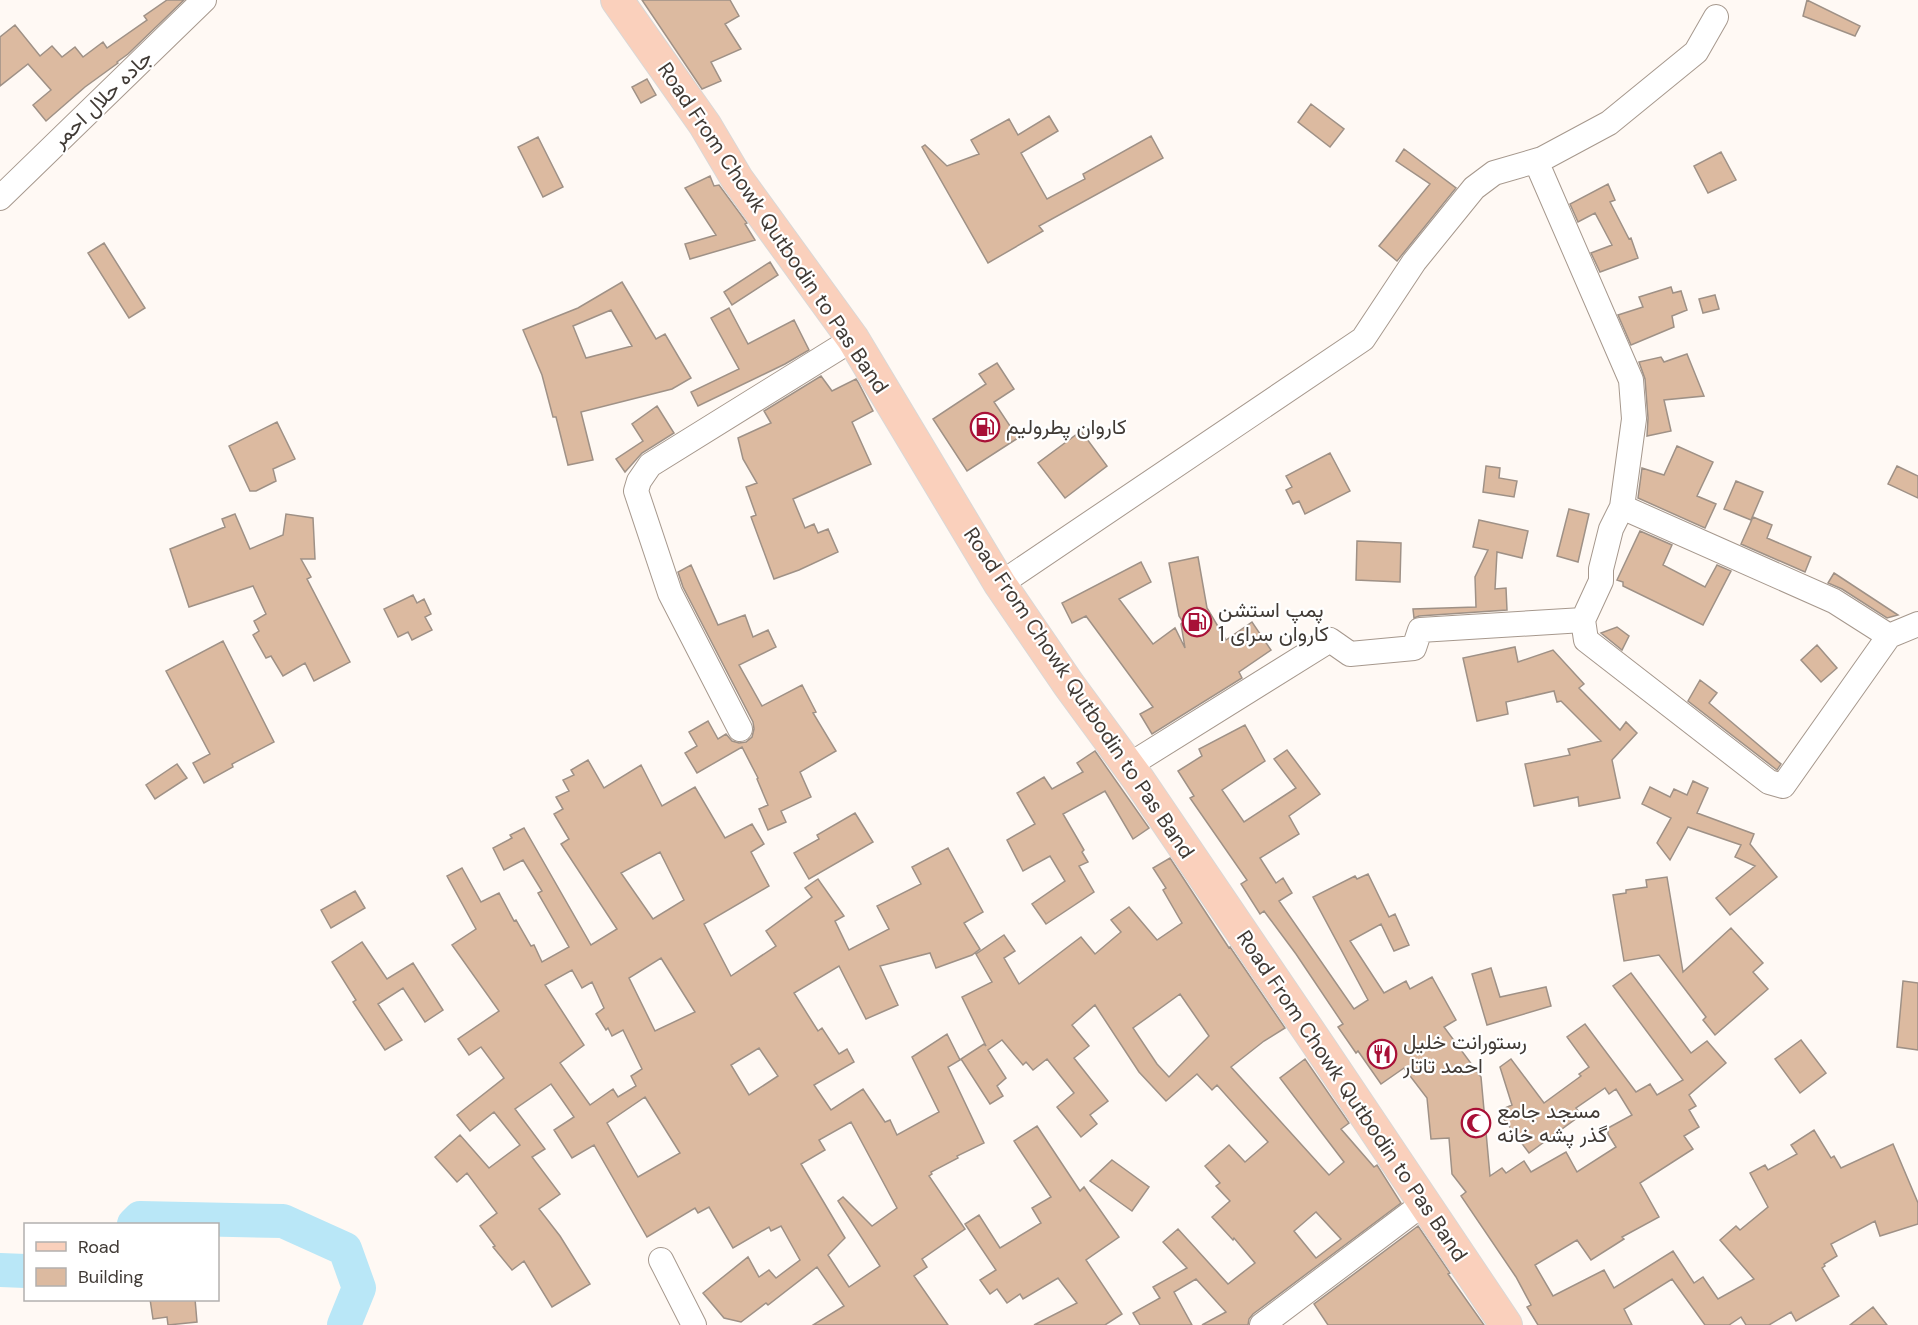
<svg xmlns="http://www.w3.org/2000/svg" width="1918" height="1325" font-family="'DM Sans',Vazirmatn,sans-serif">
<rect width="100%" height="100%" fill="#fff9f4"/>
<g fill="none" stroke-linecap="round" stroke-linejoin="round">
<path stroke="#b9e7f7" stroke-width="34" d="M134,1224L140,1218L283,1221L345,1249L359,1288L344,1325
M0,1270L26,1271"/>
</g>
<path fill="#dcbaa0" stroke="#9f9186" stroke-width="1.5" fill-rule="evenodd" d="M167,0H184L128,54L117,62L118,63L85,87L46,121L33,105L51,90L28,64L0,86V37L15,25L40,56L52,46L62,57L75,47L83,57L103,42L107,48L147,20L144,16Z
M642,0H730L739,16L725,24L741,49L711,62L721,81L702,89Z
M1807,0L1860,26L1855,36L1803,16Z
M647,79L656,95L641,103L632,87Z
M1311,104L1344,129L1330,147L1298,122Z
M1049,116L1058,131L1021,153L1047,199L1085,179L1083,174L1151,136L1163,158L1039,226L1043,231L988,263L922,147L925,145L947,166L979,154L971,140L1009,119L1018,135Z
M538,137L563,187L543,197L518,147Z
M1404,149L1456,188L1397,261L1379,246L1430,184L1396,161Z
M1721,152L1736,180L1708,193L1694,166Z
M710,176L714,186L719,185L747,223L745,224L755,240L690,259L685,244L716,235L685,188Z
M1608,184L1615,200L1610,202L1629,239L1631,238L1638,258L1600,272L1591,253L1612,245L1595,213L1578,222L1570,204Z
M104,243L145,308L129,318L88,253Z
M770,262L778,275L732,305L724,292Z
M622,282L656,339L665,334L691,378L672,389L581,412L593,460L568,465L556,417H553L542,375L523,330L578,308ZM611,310L632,346L586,358L573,326Z
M1671,287L1673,293L1681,291L1687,310L1672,316L1674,327L1631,345L1618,315L1643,307L1639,297Z
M1715,295L1719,309L1703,313L1699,299Z
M729,308L748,344L794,320L809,350L785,364L698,406L691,392L739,369L711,318Z
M1687,354L1704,396L1664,400L1671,431L1647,436L1648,418L1645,379L1639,362L1661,357L1664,362Z
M997,363L1014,389L994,402L1018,438L967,471L933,419L986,384L979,374Z
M821,376L832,391L856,379L858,382L873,411L852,422L871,464L793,499L805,528L814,524L818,533L828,529L838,552L799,570L774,579L751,517L756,515L746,487L757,483L743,459L738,438L771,423L764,411Z
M657,406L674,433L642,453L625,472L616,459L643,441L632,424Z
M277,422L295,459L273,469L276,481L256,491H250L229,446Z
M1081,431L1107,466L1065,498L1038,463Z
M1677,446L1713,462L1697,496L1716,504L1705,528L1638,498L1642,468L1664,475Z
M1330,453L1350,491L1305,514L1299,501L1293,504L1286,490L1292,487L1286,476Z
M1486,466L1500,468L1499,478L1517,481L1514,497L1483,492Z
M1897,466L1918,476V498L1888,484Z
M1736,481L1763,492L1751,520L1724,509Z
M1569,509L1589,514L1578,562L1557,556Z
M235,514L250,549L283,535L286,514L313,518L315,559H301L311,577L307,579L350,662L314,681L305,663L283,676L271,656L266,658L253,635L259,631L254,621L266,614L253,586L189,607L170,549L225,527L222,519Z
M1753,517L1772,525L1767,538L1811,557L1805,572L1741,544Z
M1479,520L1528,531L1522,558L1497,552L1495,589L1506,588L1507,610L1419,616L1414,618L1413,609L1476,607L1475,577L1488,550L1473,547Z
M1640,531L1672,545L1663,565L1705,587L1717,565L1731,571L1703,625L1623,586V582L1617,580Z
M1357,541L1401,543L1400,582L1356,580Z
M1198,557L1207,608L1226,640L1252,622L1271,650L1239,672L1242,678L1152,734L1140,714L1153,707L1086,616L1072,623L1062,603L1141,562L1151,582L1119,599L1153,644L1175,628L1185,648L1181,624L1183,622L1179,616L1169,563Z
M691,565L718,625L745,615L753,637L768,630L776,647L739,665L762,706L802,685L816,712L813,713L836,751L800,772L811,797L781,811L786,822L768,830L759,809L768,805L757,779L758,778L742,747L697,773L685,753L697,746L689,732L708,721L718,739L726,734L732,741L739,743L746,742L752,737L754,729L753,722L683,587L678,572Z
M1834,573L1898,615L1887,618L1842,589L1828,583Z
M413,595L417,603L424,599L431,614L425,617L432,630L412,640L408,632L398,637L384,609Z
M1617,627L1629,636L1622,650L1601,633Z
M223,641L274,742L232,764L233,767L204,783L193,763L210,754L166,671Z
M1817,645L1837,668L1821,682L1801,660Z
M1515,647L1518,662L1553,650L1584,684L1579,688L1620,730L1626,722L1637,733L1612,760L1620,798L1579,806L1578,797L1534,806L1525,764L1570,755L1568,749L1601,741L1561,701L1557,702L1554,691L1506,702L1508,714L1477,721L1463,658Z
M1700,680L1717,693L1709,703L1781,764L1777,770L1688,701Z
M1245,725L1265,761L1222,790L1244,822L1296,788L1274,759L1287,750L1320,794L1289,816L1299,834L1260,858L1276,883L1283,878L1292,893L1279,901L1354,1009L1368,1000L1313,897L1355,876L1357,879L1368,874L1389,917L1395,914L1409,945L1394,951L1381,924L1350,941L1384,993L1406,981L1410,989L1432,977L1456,1020L1444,1027L1481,1077L1490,1176L1502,1168L1506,1173L1524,1161L1531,1172L1566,1152L1577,1172L1616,1147L1608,1134V1128L1632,1115L1616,1089L1609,1094L1605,1088L1576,1108L1581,1115L1529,1153L1498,1111L1512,1105L1500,1067L1511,1059L1544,1103L1581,1076L1579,1074L1589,1067L1567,1037L1585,1024L1636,1092L1650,1084L1657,1095L1683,1080L1613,986L1631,973L1691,1053L1707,1041L1726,1063L1689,1095L1696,1106L1689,1110L1699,1127L1684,1136L1693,1149L1640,1183L1659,1217L1622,1237L1624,1239L1591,1260L1577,1240L1535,1265L1553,1296L1604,1270L1614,1288L1673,1251L1694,1283L1703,1277L1718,1299L1754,1279L1720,1240L1736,1226L1740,1230L1768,1207L1750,1173L1765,1165L1768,1170L1797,1154L1791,1145L1814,1130L1831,1158L1834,1156L1841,1168L1893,1144L1918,1203V1224L1880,1236L1875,1221L1831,1244L1837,1256L1824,1264L1825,1266L1822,1268L1839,1296L1796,1321L1791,1312L1769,1325H1746L1741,1317L1729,1325H1705L1672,1279L1624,1309L1632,1325H1538L1527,1307L1531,1305L1516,1277L1461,1196L1466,1192L1452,1174L1449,1138L1431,1139L1427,1098L1404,1068L1381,1084L1358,1051L1356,1053L1338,1027L1343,1024L1296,954L1264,911L1260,914L1241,884L1247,880L1190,798L1194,796L1178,771L1202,756L1199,749Z
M1095,751L1149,828L1133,839L1105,791L1063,814L1084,850L1082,852L1088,862L1079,866L1094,892L1046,924L1032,904L1065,881L1050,856L1023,871L1007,840L1035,824L1017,793L1044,777L1052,789L1083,772L1077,763Z
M588,760L604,788L641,765L662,806L695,787L725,838L752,824L764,844L751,852L769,886L704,924L731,976L776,946L766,931L812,897L805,888L818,879L844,916L835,921L849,950L889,929L877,906L921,884L912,867L948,848L983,912L964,923L980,949L972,955L936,968L930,953L880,966L898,1005L866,1019L839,966L794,993L818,1031L822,1028L839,1054L847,1049L854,1062L814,1085L831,1110L863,1089L885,1122L890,1120L897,1135L939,1112L912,1057L947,1034L960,1060L948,1067L984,1143L957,1156L958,1158L931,1172L932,1174L929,1176L965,1229L922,1259L927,1267L914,1276L948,1325H813L844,1306L817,1267L768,1305L766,1303L741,1322L724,1318L703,1293L748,1257L759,1277L769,1270L776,1278L800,1260L781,1226L771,1231L769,1227L733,1248L709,1207L698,1213L695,1208L647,1237L594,1145L572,1158L554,1130L574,1117L551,1084L515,1109L545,1149L532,1157L560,1194L539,1209L560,1236L590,1284L552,1307L524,1261L512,1270L493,1247L495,1246L480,1226L497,1213L467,1173L457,1182L435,1157L460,1135L489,1168L520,1145L494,1112L470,1131L457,1115L504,1078L481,1047L469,1055L458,1039L499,1011L452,945L476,929L447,876L462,868L481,902L499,893L514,921L516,920L531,946L534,945L542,962L569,947L538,893L542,891L523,860L504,870L493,848L512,838L510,835L524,828L591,945L617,929L561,844L569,839L554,814L563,809L556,797L569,791L563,780L574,775L571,770ZM660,852L684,900L653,919L621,873ZM661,958L695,1012L655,1031L629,978ZM572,970L582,988L592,982L604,1008L596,1014L606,1030L608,1028L612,1036L623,1030L642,1069L631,1076L636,1086L618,1097L613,1089L590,1105L560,1063L584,1045L545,985ZM759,1048L778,1076L749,1095L731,1065ZM645,1097L680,1153L638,1177L607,1123ZM851,1122L897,1208L872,1226L843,1197L838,1201L880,1266L849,1287L828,1255L845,1238L801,1164L825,1150L819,1140Z
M177,764L187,778L155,799L146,785Z
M1693,781L1708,788L1697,813L1754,834L1750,844L1777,877L1730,915L1716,898L1755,866L1735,857L1741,845L1688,827L1670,860L1657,843L1671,818L1642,804L1650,787L1670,797L1674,789L1687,795Z
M855,813L873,842L809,879L794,853L819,839L817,835Z
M1170,858L1229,948L1230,947L1285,1028L1264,1041L1231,1067L1329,1175L1344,1162L1280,1078L1305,1059L1349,1123L1341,1129L1374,1167L1377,1165L1401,1203L1253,1314L1249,1319L1248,1325H1202L1226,1312L1196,1279L1174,1292L1192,1325H1140L1133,1313L1160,1298L1153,1287L1187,1268L1163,1242L1178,1229L1228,1284L1255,1263L1234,1238L1233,1240L1212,1217L1230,1201L1216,1186L1220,1183L1205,1166L1229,1145L1245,1162L1268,1142L1217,1085L1212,1090L1197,1074L1166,1101L1139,1072L1095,1005L1072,1025L1089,1046L1074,1058L1108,1101L1090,1115L1097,1124L1081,1137L1057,1107L1074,1093L1047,1059L1033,1070L1026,1062L1023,1065L1002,1040L988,1050L1006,1078L997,1086L1003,1096L990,1104L961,1059L984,1044L986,1046L962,997L992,982L976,954L1004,935L1015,951L1004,958L1019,984L1081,937L1095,954L1121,932L1111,920L1129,907L1157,940L1182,923L1163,890L1166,888L1153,868ZM1180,994L1209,1036L1169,1077L1157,1064L1133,1028ZM1316,1212L1341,1239L1316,1258L1294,1231Z
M1667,877L1683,972L1731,928L1763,963L1753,972L1768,989L1715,1035L1703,1020L1706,1017L1659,955L1624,961L1613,895L1626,893V890L1647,887L1646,880Z
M355,891L365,908L331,928L321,910Z
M362,942L387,979L413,963L443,1010L425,1022L403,988L378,1004L402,1040L385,1050L353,1002L356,1000L332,962Z
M1491,968L1500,997L1546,987L1551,1006L1487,1025L1472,974Z
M1903,981L1918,983V1050L1897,1047Z
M1801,1040L1826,1073L1800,1093L1775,1059Z
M1037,1126L1080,1191L1084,1187L1119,1237L1086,1260L1122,1314L1105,1325H1034L1077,1303L1058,1278L1023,1299L1020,1294L1007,1303L997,1289L990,1294L980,1280L996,1270L965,1224L979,1215L1000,1248L1041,1223L1032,1208L1051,1197L1014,1141Z
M1112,1160L1149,1187L1132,1211L1090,1181Z
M1418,1226L1450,1273L1448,1274L1484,1325H1328L1314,1304Z
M150,1299H195L197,1322L168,1325L167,1317L153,1319Z
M1873,1307L1887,1325H1850Z"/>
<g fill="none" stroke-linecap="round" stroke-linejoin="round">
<g stroke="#a6988d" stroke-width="26">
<path id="minor" d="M1536,161L1631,380L1634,419L1622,507L1611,529L1601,569V581L1583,620L1586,640L1769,782L1783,786L1889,636L1918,624
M0,198L204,0
M1622,507L1834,601L1889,636
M1000,584L1363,339L1414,262L1474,188L1494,173L1542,159L1609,123L1696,52L1716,17
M740,729L670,593L636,491L639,481L650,465L853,339
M1128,766L1330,640L1350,654L1414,648L1420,630L1583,620
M661,1260L694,1325
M1262,1325L1424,1203"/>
</g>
<g stroke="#d9d8d7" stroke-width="34">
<path id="major" d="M617,0L705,125L737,179L853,339L1000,584L1069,685L1138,779L1321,1049L1506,1325"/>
</g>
<use href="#minor" stroke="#fff" stroke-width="24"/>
<use href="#major" stroke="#fad0bc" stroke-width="32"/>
</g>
<defs>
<g id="fuel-ring" transform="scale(1.5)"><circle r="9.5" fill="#fff" stroke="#a81037" stroke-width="1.5"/><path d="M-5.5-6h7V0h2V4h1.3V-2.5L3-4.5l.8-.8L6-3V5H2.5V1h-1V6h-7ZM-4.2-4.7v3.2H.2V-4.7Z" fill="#a81037"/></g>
<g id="restaurant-ring" transform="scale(1.5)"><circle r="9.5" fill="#fff" stroke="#a81037" stroke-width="1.5"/><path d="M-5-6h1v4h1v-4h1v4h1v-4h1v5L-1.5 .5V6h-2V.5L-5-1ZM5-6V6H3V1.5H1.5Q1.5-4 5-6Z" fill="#a81037"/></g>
<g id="mosque-ring" transform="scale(1.5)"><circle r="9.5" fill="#fff" stroke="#a81037" stroke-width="1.5"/><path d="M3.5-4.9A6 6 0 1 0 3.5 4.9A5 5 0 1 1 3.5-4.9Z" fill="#a81037"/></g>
</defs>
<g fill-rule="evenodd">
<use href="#fuel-ring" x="985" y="427"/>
<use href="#fuel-ring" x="1197" y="622"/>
<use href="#restaurant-ring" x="1382" y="1054"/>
<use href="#mosque-ring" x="1476" y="1123"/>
</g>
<g text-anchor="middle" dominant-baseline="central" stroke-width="4.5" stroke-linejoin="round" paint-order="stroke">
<g font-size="21" fill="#403a35" stroke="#fff">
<text transform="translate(102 99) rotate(-44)">جاده حلال احمر</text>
<text transform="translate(773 228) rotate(56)">Road From Chowk Qutbodin to Pas Band</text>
<text transform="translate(1079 693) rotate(56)">Road From Chowk Qutbodin to Pas Band</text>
<text transform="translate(1352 1096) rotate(56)">Road From Chowk Qutbodin to Pas Band</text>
</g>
<g font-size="21" fill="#403a35" stroke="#fff" text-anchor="start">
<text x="1006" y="427">کاروان پطرولیم</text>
<text x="1218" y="610">پمپ استشن<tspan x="1218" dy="24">کاروان سرای 1</tspan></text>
<text x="1403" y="1042">رستورانت خلیل<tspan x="1403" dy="24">احمد تاتار</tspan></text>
<text x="1497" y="1111">مسجد جامع<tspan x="1497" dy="24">گذر پشه خانه</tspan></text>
</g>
</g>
<rect x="24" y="1223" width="195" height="78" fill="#ffffff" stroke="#b3b0ae" stroke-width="1.5"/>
<rect x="36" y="1242" width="30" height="9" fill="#fad0bc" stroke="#b3b0ae" stroke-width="1.5"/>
<text x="78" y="1253" font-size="18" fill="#403a35">Road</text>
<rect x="36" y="1268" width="30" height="18" fill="#dcbaa0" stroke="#b3b0ae" stroke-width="1.5"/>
<text x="78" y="1283" font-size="18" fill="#403a35">Building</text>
</svg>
